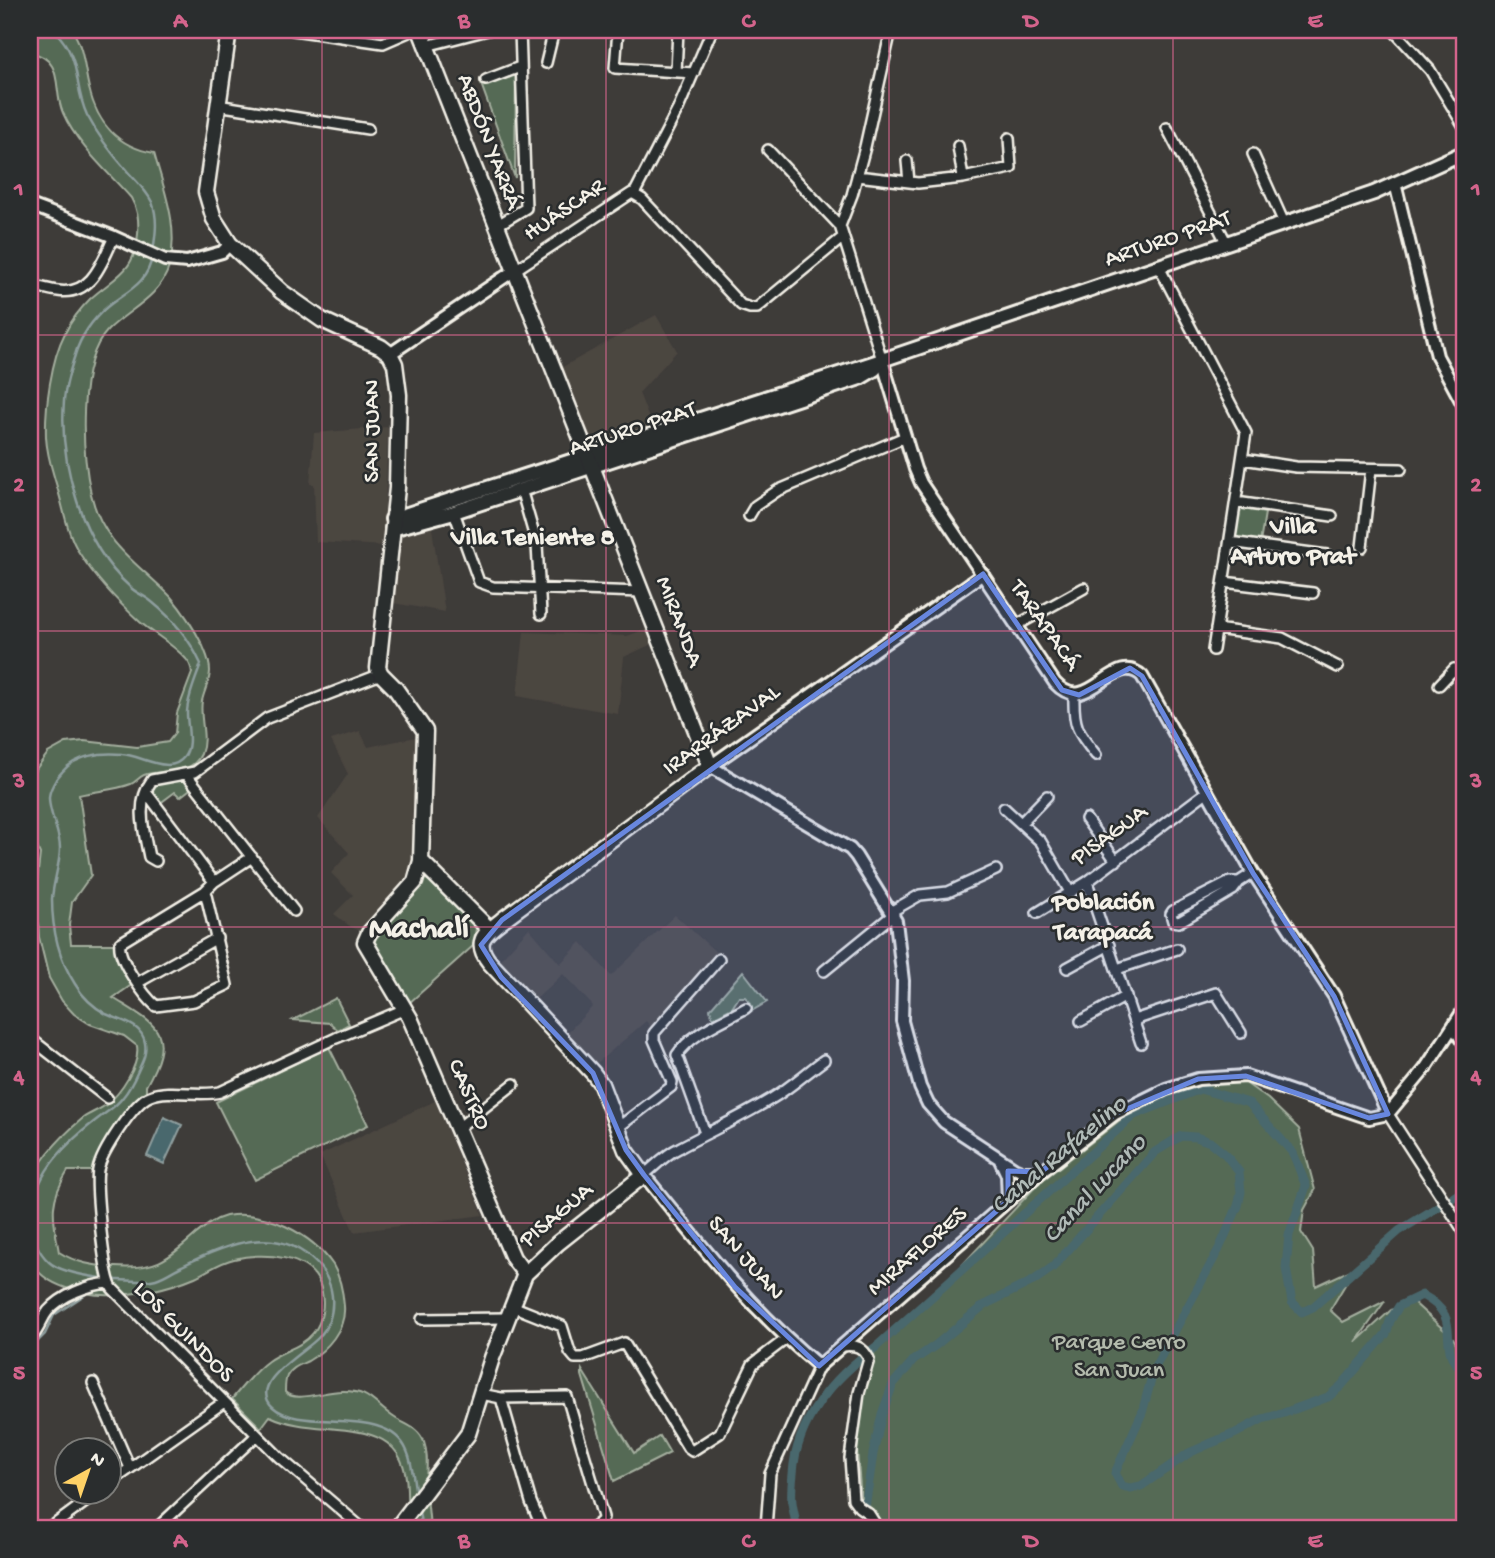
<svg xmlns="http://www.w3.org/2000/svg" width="1495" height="1558" font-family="'Gochi Hand',sans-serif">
<rect width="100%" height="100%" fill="#3e3c39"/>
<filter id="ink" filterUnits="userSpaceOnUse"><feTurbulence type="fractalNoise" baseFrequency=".0143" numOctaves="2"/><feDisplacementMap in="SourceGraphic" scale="14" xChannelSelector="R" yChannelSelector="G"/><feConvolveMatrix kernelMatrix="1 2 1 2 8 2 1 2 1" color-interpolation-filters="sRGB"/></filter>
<g filter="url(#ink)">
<path fill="#4c4641" d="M656,315L677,351L639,393L653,429L594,447L589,446L559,369Z
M388,427L384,546L316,542L314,484H310L314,433Z
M431,522L445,612L387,602L393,534Z
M647,629L654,643L624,657L618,714L517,696L524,632L627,636Z
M360,731L368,747L416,737L417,748L418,866L414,878L363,932L351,927L334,914L353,895L331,873L349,853L318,818L348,774L331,740Z
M675,915L719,955L651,1027L646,1021L596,1064L565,1035L593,1006L563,974L534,1001L499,961L529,928L560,964L581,942L611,976Z
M435,1101L483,1215L354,1232L320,1155Z"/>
<path fill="#556a55" stroke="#a4ae9e" stroke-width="2" d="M30,30H72C84,47 84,68 89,88C97,123 118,147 154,153C164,190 180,228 169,267C159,298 129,309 108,330C76,363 82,453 91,494C103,545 138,563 171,597C184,612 194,628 203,646C206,654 210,661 210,671C210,681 204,691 202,701C199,719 208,737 201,754C191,777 162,769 144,775C139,777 136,782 131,784C115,790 96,791 79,795L91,875L72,902L69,925L71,944H114L115,954L133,984L113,998C156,1025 177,1031 146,1086V1092C125,1102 100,1149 93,1171H68C48,1202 53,1218 59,1252C76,1263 94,1266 115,1267C154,1270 166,1261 195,1235C205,1227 214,1219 226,1216C264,1209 312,1234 333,1265C340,1277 343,1292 344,1306C346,1329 327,1350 308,1361C300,1365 291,1368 287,1376C285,1381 285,1387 285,1392C294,1403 325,1391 341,1391C369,1390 372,1402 392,1416C404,1425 418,1426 424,1442C429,1456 426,1471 426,1485C427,1500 429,1514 430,1528H406C409,1516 407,1503 407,1490C406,1408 321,1441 270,1416L261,1428L232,1399C243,1386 254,1371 268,1361C283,1350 301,1348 313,1333C323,1321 325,1303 321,1288C312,1254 261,1252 234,1259C220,1262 208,1271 195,1277C181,1283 164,1288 150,1291C121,1296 93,1298 66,1288C52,1283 35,1274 31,1258C27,1248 30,1233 30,1221C30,1210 28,1195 31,1184C38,1159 63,1135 83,1118C90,1113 99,1110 106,1105C121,1093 140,1065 137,1046L124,1036L90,1024L74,1014L62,1001L49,978L39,937L36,889L40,854L30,831V777L48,753L66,743L84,741L137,747L168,742L175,733L177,713L192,673C191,666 190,664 186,659C173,644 155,635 140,622C118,602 96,579 80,554C68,536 65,515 59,494C54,475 47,458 46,437C45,407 51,360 65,333C71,321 80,309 90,299C115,276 135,273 138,234C139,220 138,210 131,198C108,172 77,145 63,113C52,89 66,60 30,52Z
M516,68L515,178L480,81Z
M1239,508L1265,513L1260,543L1234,540Z
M184,780L193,787L180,797L175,792L159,804L151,791L156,783Z
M426,879L434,883L477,923L473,946L408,1004L370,938L421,880Z
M743,971L767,1002L748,1013L751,1003L745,997H739L732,1008L713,1018L710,1009Z
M336,998L349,1024L338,1030L330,1023L293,1020Z
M329,1047L368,1125L255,1180L216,1102Z
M1244,1082L1268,1099L1299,1129L1315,1190L1304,1210L1301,1232L1313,1251L1316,1286L1355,1268L1330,1310L1343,1322L1385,1301L1356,1342L1391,1310L1412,1301L1453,1338L1465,1358V1455L1460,1458L1465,1470V1528H883L874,1514L861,1500L857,1450L866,1380L876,1347L933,1296L1039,1183L1120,1120L1166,1094L1200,1083Z
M582,1370L634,1453L660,1436L670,1453L614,1481L582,1375Z"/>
<path fill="#4a676d" stroke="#8e9e9e" stroke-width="2" d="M164,1117L182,1125L164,1164L147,1156Z"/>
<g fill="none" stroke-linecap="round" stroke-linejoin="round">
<path stroke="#8e9e9e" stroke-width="2.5" d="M54,30C84,61 72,83 87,115C98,136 112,154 128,172C137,182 146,190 152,202C158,218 156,234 153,251
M152,257C147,285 126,291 107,307C93,319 80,337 75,355C70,370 65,385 64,401C59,463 82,545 130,587C136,593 145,596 152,602C174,620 189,638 201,664C196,679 187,698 187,713C187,727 193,745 184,757C170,776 141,755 122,754C101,752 76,755 62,772C56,778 49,790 49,798C49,815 60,831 60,848C60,865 53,882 52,899C52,928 59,959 75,984C82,996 94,1007 106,1014C121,1021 142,1024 145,1043C147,1054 142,1062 138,1071C134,1080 129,1090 123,1097C116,1107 105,1113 95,1121C63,1146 30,1178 32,1222C32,1237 38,1252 49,1262C64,1276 136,1285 156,1279C166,1276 173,1270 182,1266C226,1244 278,1222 317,1264C336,1284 338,1316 319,1337C306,1352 246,1383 273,1407C302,1434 387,1403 407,1451C413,1464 413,1480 416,1494
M30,1349L45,1334L54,1315L95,1288
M418,1507L422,1528"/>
<path stroke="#4a676d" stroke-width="9" d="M796,1528C796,1519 793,1511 792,1502C791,1493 792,1483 793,1474C796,1420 834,1377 876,1347L1134,1115L1200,1089L1249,1103L1293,1153L1306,1186L1289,1235L1286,1268L1292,1302L1302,1312L1313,1307L1399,1231L1465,1190
M862,1528L873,1454L882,1414L893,1384L914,1360L936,1345L984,1305L1033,1281L1053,1267L1155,1152L1181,1136L1196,1137L1210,1142L1226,1155L1239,1172L1241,1192L1238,1206L1219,1249L1154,1369L1142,1413L1115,1473L1122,1486L1130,1488L1141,1486L1189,1453L1209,1444L1236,1433L1262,1419L1281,1414L1328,1397L1341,1386L1386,1334L1390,1321L1399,1306L1422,1295C1469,1320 1431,1345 1465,1374"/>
<g stroke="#f4f1e8" stroke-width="14">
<path id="minor" d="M293,30L383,43L413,30
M618,30L615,68L694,73
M1393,30L1430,70L1465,128
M426,46L488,30
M546,63L554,30
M676,72L678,30
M486,80L520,67
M217,105L368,129
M1167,128L1226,242
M958,146L963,178
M768,150L840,226
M1253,154L1284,223
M1455,155L1465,176
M907,161L909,182
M857,176L918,183L963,178L1011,168L1009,138
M634,194L678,109L712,30
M496,226L526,208L520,30
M1158,265L1246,433L1213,650
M515,270L632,193L642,199L741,305L750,308H757L842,238
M30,286C40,286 48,290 58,291C92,296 102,262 114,237
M882,360L840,226L852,195L865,147L891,30
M1243,459L1296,467L1401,469
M521,489L537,545L541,614
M1236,502L1332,516
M454,512L479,582L493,587L642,592
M749,516L755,506L777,491L905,437
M1230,542L1327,555
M1362,547L1371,469
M1224,582L1313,593
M1017,625L1084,588
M1216,629L1282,638L1338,667
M1439,685L1454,669L1465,677
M1074,694C1073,725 1077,732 1096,755
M187,775L294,911
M146,792L214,882
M1004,808L1041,842L1070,892
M1086,819L1116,861
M1021,823L1047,796
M156,861L149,857C144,832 135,803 152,780L195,772L267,718L381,674
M1087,882L1141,1043
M1239,882L1233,890L1179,922L1173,921L1171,914L1173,911L1230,882H1239L1253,873
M205,891L227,985L194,1001L156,1006C144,996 117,958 120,943L205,891L214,882L252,857
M892,911L920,895L948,892L996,870
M1037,913L1087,882L1208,791
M1067,968L1109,945
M1117,969L1177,949
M824,971L894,914
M137,983L217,938
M1134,1020L1216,993L1241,1033
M1081,1021L1126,996
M1453,1027L1465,1046
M30,1038L107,1098
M1388,1114L1465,1233
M458,1128L514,1084
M616,1129L671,1087L672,1082L654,1040V1033L719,959
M705,1133L677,1055C691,1033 724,1021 746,1008
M644,1175C655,1166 666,1154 679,1148C709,1132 741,1117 771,1099C790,1088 806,1073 824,1060
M512,1306L562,1326L570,1352L575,1358H583L624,1343L688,1448L692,1451L720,1433L753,1364L786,1339
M422,1319L507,1318
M30,1339C41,1328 40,1321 48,1311C62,1295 88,1285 109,1283
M842,1346C856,1344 863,1347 869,1359L859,1393L850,1458L853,1499L859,1507L869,1514L878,1528
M93,1383L130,1468
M481,1394L501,1398L567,1397L603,1517L602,1521L593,1528
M501,1398L531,1502L542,1528
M108,1484L224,1402
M50,1528L99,1492
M157,1528L257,1435
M362,1528L279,1457L112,1288C104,1275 95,1187 98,1170C101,1153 134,1102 150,1096C170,1088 198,1097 220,1092L336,1038L405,1009
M766,1528L770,1474L819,1366"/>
</g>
<g stroke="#f4f1e8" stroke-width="16">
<path id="tertiary" d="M1395,183L1437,356L1465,408
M30,205L114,237L165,260L187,262L222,252L230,244
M390,354L515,270
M882,360L915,469L921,483L1055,683C1088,719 1113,649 1142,676L1253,873L1334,996L1388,1114
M983,574L710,766L850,849L856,856L896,921L903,981L902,1021L920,1087L928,1104L944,1122L1014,1168L1023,1172H1041
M1000,1160L1007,1175L1008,1201
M644,1175C699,1243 751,1310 819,1366L1041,1172L1115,1114L1166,1089L1198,1079L1246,1076L1369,1118L1388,1114L1425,1069L1465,1008"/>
</g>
<g stroke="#f4f1e8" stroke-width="18">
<path id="secondary" d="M392,519L882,360L1374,193L1465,152
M392,529L454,512L860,378L875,369L879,363"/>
</g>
<g stroke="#f4f1e8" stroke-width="19">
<path id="primary" d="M229,30L206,192L214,219L230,244L282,292L322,320L381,347L390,354L395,364L399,395L397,488L378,668L381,674L395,688L425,731L421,861L415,882L369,933L365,942L410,1018L513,1258L525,1274
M421,861L489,929
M397,1528L468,1434L492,1358L525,1274L558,1243L644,1175L626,1150L601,1084L593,1073L490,963C473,942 484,934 502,920L710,766L420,30"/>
</g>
<use href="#minor" stroke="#2a2d2e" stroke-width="9"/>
<use href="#tertiary" stroke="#2a2d2e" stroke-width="10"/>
<use href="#secondary" stroke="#2a2d2e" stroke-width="12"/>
<use href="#primary" stroke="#2a2d2e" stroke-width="14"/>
</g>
</g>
<path fill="#6887de" fill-opacity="0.2" stroke="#6887de" stroke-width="5" stroke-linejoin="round" d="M983,574L1062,690L1079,695L1130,668L1142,676L1253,873L1334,996L1388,1114L1369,1118L1246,1076L1198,1079L1115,1114L1041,1172L1008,1171V1201L819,1366L735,1287L644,1175L626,1150L593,1073L501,977L481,945L502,920Z"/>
<path fill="none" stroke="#d4648c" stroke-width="2" stroke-opacity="0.55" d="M322,30V1528M606,30V1528M889,30V1528M1173,30V1528M30,335H1465M30,631H1465M30,927H1465M30,1223H1465"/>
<g text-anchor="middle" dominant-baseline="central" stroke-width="5" stroke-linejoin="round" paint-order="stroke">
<g font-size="24" fill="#f4f1e8" stroke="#2a2d2e">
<text transform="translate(488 142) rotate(69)">ABDÓN YARRÁ</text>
<text transform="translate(565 211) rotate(-34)">HUÁSCAR</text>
<text transform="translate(1168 240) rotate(-19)">ARTURO PRAT</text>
<text transform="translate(633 430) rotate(-18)">ARTURO PRAT</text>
<text transform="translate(373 431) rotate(-90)">SAN JUAN</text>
<text transform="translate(678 622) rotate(69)">MIRANDA</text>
<text transform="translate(1044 626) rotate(55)">TARAPACÁ</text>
<text transform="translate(722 731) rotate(-36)">IRARRÁZAVAL</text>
<text transform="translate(1110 836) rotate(-36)">PISAGUA</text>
<text transform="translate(468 1095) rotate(66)">CASTRO</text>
<text transform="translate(557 1216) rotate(-40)">PISAGUA</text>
<text transform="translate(918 1252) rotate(-41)">MIRAFLORES</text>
<text transform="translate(745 1259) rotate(49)">SAN JUAN</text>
<text transform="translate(183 1333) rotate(45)">LOS GUINDOS</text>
</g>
<g font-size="24" fill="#b4bbad" stroke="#2a2d2e">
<text x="1119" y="1343">Parque Cerro<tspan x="1119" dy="28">San Juan</tspan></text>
</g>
<g font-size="26" font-weight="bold" fill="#f4f1e8" stroke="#2a2d2e">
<text x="1293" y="528">Villa<tspan x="1293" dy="30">Arturo Prat</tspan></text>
<text x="533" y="539">Villa Teniente 8</text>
<text x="1103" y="904">Población<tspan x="1103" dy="30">Tarapacá</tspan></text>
</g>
<g font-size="26" font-style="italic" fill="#b0bab7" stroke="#2a2d2e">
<text transform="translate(1060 1156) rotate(-40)">Canal Rafaelino</text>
<text transform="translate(1096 1190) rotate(-47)">Canal Lucano</text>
</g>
<g font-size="32" font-weight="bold" fill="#f4f1e8" stroke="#2a2d2e">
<text x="419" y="930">Machalí</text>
</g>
</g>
<rect width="1495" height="1558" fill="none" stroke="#2a2d2e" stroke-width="77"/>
<g transform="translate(88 1471) rotate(40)"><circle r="33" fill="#2a2d2e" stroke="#7b7b78" stroke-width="2"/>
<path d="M0-5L12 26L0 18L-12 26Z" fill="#ffd166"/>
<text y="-10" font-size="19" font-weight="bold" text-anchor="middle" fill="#f4f1e8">N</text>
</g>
<rect x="38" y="38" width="1418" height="1482" fill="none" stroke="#d4648c" stroke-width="2.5"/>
<g font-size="23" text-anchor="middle" font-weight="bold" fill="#d4648c">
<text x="180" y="27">A</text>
<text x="464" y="27">B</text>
<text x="748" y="27">C</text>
<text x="1031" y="27">D</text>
<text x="1315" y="27">E</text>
<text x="19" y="195">1</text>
<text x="1476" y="195">1</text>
<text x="19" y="491">2</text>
<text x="1476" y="491">2</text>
<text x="19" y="787">3</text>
<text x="1476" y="787">3</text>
<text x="19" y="1083">4</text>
<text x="1476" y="1083">4</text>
<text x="19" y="1379">5</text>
<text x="1476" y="1379">5</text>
<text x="180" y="1547">A</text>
<text x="464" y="1547">B</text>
<text x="748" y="1547">C</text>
<text x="1031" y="1547">D</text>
<text x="1315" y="1547">E</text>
</g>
</svg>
